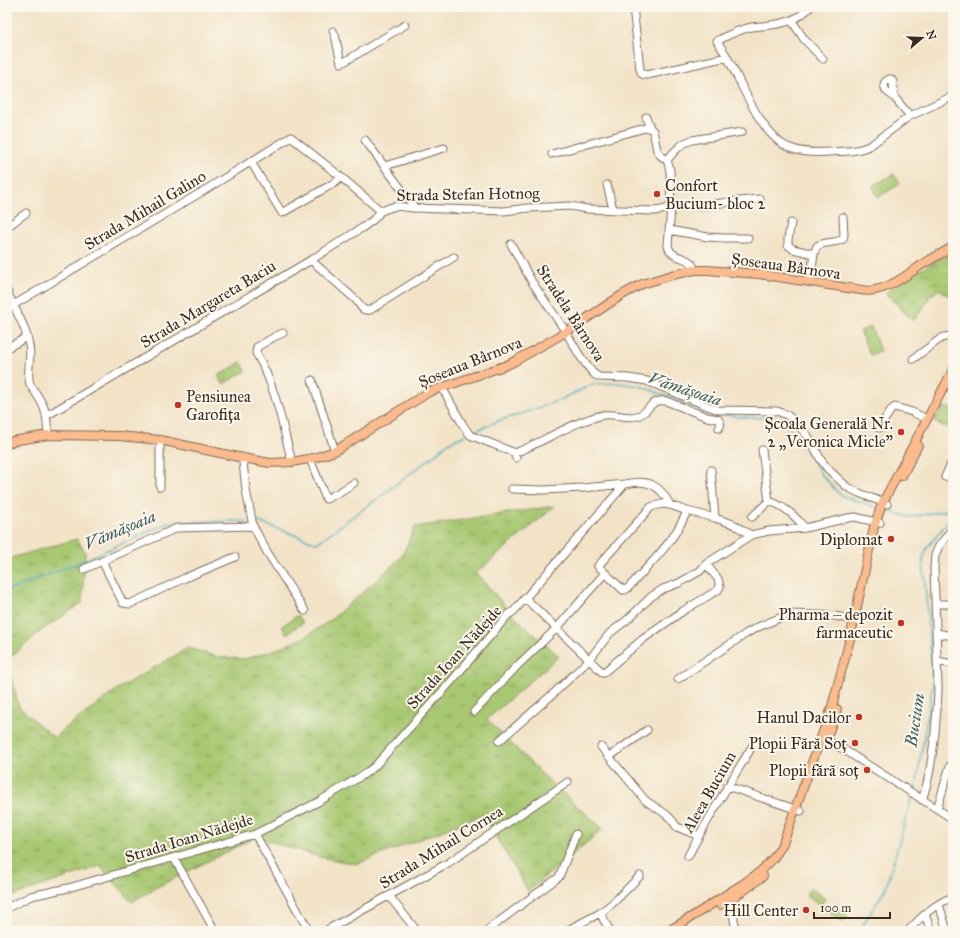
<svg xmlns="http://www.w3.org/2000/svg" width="960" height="938" font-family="'IM FELL Great Primer',serif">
<defs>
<pattern id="grass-tufts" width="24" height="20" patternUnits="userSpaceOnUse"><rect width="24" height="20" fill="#a7c871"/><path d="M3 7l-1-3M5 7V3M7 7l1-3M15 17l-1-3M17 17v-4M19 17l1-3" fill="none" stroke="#89a35c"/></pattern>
<pattern id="park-crowns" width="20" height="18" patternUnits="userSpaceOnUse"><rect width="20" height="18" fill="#a7c871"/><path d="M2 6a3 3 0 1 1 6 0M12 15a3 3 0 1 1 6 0" fill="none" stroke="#89a35c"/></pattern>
</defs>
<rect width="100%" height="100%" fill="#fbf7ec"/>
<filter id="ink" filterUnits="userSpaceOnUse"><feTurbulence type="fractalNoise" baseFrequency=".025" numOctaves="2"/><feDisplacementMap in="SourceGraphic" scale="8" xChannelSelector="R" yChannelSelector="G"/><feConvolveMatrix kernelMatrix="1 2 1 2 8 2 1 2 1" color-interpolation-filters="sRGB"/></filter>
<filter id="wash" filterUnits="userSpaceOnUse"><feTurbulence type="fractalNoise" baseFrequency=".012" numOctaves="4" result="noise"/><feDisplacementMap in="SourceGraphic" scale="16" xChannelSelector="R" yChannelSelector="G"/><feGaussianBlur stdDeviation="0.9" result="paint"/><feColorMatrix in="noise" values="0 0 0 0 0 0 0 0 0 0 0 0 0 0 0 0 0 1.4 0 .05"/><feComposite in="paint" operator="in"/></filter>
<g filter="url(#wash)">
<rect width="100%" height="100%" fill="#f2e3c7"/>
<path fill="url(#grass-tufts)" stroke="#717948" d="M943,406L953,410V430L934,422Z
M555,506L476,573L516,618L559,656L487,719L551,783L603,829L528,891L483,815L356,864L320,857L256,837L155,888L132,902L100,866L7,898V662L19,707L54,738L59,733L119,688L188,648L219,657L245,659L278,649L305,637L332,619L380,577L402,556L415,527Z
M77,539L85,552L82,603L42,630L7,660V559Z"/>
<path fill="url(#park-crowns)" stroke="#717948" d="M953,253V300L939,289L928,298L929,299L916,318L912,320L885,293C907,278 929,263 953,253Z"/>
<path fill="#a7c871" stroke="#717948" d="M894,174L900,184L878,197L872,186Z
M871,327L880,351L870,355L860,331Z
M241,362L246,371L223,384L218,376Z
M298,615L303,623L286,634L282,626Z
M810,888L825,898L821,905L806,895Z
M833,906L848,916L844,922L829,912Z"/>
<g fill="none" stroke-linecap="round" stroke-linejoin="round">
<path stroke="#3facbd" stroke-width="1.5" d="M473,432L503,419L515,416L560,400L593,384L617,383L640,386L712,413L741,417L777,418L793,431L805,446L821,474L840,495L878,508
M884,510L909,517L944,511L953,506
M256,521L317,543L385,493L432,457L448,443L465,435
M7,591L85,560L170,522L248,521
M915,791L933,683L923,559L927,548L949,520L953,510
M859,931L886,888L912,797"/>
</g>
</g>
<g filter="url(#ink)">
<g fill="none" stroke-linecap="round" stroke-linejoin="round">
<g stroke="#7b6b59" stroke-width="9">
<path id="minor" d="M633,7L640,69L642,74L647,75L727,57
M810,7C799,19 787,23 771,25C765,26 758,26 752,27C740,29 728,35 717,41C720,46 724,51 727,57C742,83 761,137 790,148C802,153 816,153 829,152C843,151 858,152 871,145L910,116L953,96
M792,21L804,39L823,59
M333,31L335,35L341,63L344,62L405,25
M894,97L893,82L891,79H889L885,82L884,85L886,91L894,97L910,116
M646,117L650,128L653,131L657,150L660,155L667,160L670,170L671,207L668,246C672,260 685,255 692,264C693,265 694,269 695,270
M365,140L413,205V208
M552,154L645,128H650
M667,160C674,152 681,143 692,140L742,132
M251,162L282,213L336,182L341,177
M385,167L388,165L444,148
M607,185L613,209
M791,223L788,239V245L793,249L814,254
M7,227L26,213
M669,230L708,237L723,238H748
M511,244L532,282L566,332L580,356L588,367L595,375L599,377L628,378L647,381L710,407L719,410L777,411L787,415L795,422L808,436L821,460L827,468L847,487L859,493L887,504
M311,260L357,301C361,307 362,311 370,310L454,257
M810,282L814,254L817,246C825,241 835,244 843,239L844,235L843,217
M7,291C14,309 26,325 29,345C32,357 26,373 30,384C33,390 37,394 40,400C47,410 47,423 48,435
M7,309L205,190L291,137L341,177L381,211L395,206L413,208L504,211L528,208L570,206L587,209L654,211L662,210L671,207L707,205L729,202L760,199
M283,333L274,337L259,346L257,347L256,353C276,386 282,425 292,462
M7,348L27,337
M913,359L940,339L944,337L951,336L953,338
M312,380L335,451
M442,386L444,391L463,425L470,435L515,453L516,458
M46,416L311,260L362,228L373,220L381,211
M879,428L891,410L895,407L912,412L927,419
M762,450L769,501C783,505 796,517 805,528
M515,453C545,441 572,422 603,415C615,413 626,419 637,416C650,413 648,399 666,401L707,417L718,419C720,422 722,424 719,428
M243,458V462L246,490L253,526L267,552L305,611
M311,458L312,464L326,499L338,493L354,483
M711,470L715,518
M945,477L953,460
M160,487V440
M512,489L543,490L583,488L625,484
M687,511C675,541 649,565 628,588L625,590H623L598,566L651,507L662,504L670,505L687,511L715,518L733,524L751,535L769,531L805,528L848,518L855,517L880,523
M752,517L769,501
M102,561L123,603L130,604L185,578L235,557
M84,569L177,528L253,526
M525,598L603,673L643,639L683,611L718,590L720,587L718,579L706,564
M936,604H953
M936,633L953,636
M937,661L953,664
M678,679L747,633L758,627L789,614L818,615L835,616L859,621
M474,712L517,666L557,628L605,573
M822,738L838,746L953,819
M499,741L553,694L589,660L610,633L627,620L652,596L663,589L679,583L700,571L706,564L751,535
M601,747L645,800C652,806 662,810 669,817C673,820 674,824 677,827L699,836
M609,757L647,730
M727,786L801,811
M922,800C930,778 932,756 935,733C936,718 938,702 938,687L934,568L935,555L939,546L953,528
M937,809L950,766L953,761
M255,834L309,931
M688,856C709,817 732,779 755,742
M174,858L215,931
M726,895L731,902L736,931
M389,896L417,931
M939,904L947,931
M7,908L31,896L68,888L255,834L318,802L363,775L374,767L449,684L508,615L514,611L625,484C647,479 660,484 670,505
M600,913L610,931
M925,914L931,931
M325,931L448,863L568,782
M486,931L559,877L576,834
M566,931L600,913L614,902L640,876
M908,931C921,917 934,904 953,897"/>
</g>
<g stroke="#7b6b59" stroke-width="10">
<path id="major" d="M7,444L13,441L48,435L119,436L160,440L243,458L270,463L292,462L314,458L335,451L429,392L507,365L515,361L566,332L622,295L642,284L672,275L695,270H707L759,274L861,290C867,291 873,291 879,289C892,286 909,274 920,266C931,259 942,253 953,247
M902,476L918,445
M826,740L837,709
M720,905L746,889L763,876
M668,931C687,920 706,908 724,896C747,881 770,869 783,843L831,710L850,639L874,527L882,504L953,370"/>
</g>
<use href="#minor" stroke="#fff" stroke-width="7"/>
<use href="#major" stroke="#fbbb8c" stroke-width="8"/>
</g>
</g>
<g fill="#c8321e" stroke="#fbf7ec" stroke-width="1.5">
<circle cx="657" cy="194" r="4"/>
<circle cx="178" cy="405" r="4"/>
<circle cx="901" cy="432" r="4"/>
<circle cx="891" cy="539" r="4"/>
<circle cx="901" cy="623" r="4"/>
<circle cx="859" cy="717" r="4"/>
<circle cx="855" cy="743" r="4"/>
<circle cx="867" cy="770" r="4"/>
<circle cx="806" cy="910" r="4"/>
</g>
<g text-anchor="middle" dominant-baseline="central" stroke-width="4" stroke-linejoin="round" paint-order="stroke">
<g font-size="16" fill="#3b2a1e" stroke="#fbf7ec" text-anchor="end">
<text x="665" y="185" text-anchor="start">Confort<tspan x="665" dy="18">Bucium- bloc 2</tspan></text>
<text x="186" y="396" text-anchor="start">Pensiunea<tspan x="186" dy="18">Garofița</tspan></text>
<text x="893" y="423">Școala Generală Nr.<tspan x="893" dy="18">2 „Veronica Micle”</tspan></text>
<text x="883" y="539">Diplomat</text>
<text x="893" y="614">Pharma – depozit<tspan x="893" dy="18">farmaceutic</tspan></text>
<text x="851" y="717">Hanul Dacilor</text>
<text x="847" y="743">Plopii Fără Soț</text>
<text x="859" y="770">Plopii fără soț</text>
<text x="798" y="910">Hill Center</text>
</g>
<g font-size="16" fill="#3b2a1e" stroke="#fbf7ec">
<text transform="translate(468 194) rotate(-1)">Strada Stefan Hotnog</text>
<text transform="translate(145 210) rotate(-31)">Strada Mihail Galino</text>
<text transform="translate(786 266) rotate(8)">Șoseaua Bârnova</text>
<text transform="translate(208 304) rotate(-31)">Strada Margareta Baciu</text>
<text transform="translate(571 313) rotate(57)">Stradela Bârnova</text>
<text transform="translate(470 362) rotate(-22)">Șoseaua Bârnova</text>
<text transform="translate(454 657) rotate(-48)">Strada Ioan Nădejde</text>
<text transform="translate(709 792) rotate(-60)">Aleea Bucium</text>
<text transform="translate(189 838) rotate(-17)">Strada Ioan Nădejde</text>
<text transform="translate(441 847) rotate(-32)">Strada Mihail Cornea</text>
</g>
<g font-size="17" font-style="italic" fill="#3d5e5e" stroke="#fbf7ec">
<text transform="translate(685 389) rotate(18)">Vămășoaia</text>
<text transform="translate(120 530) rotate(-23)">Vămășoaia</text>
<text transform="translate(915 720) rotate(-81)">Bucium</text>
</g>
</g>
<rect width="960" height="938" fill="none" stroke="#fbf7ec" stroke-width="24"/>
<g transform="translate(922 38) rotate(71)" stroke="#fbf7ec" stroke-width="3" paint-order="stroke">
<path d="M0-3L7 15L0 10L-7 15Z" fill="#3b2a1e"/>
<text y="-6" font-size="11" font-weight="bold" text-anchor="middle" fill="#3b2a1e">N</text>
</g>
<path d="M814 912v6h76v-6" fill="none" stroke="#3b2a1e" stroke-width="2"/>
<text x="820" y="912" font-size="12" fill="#3b2a1e" stroke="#fbf7ec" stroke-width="3" paint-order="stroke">100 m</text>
</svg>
